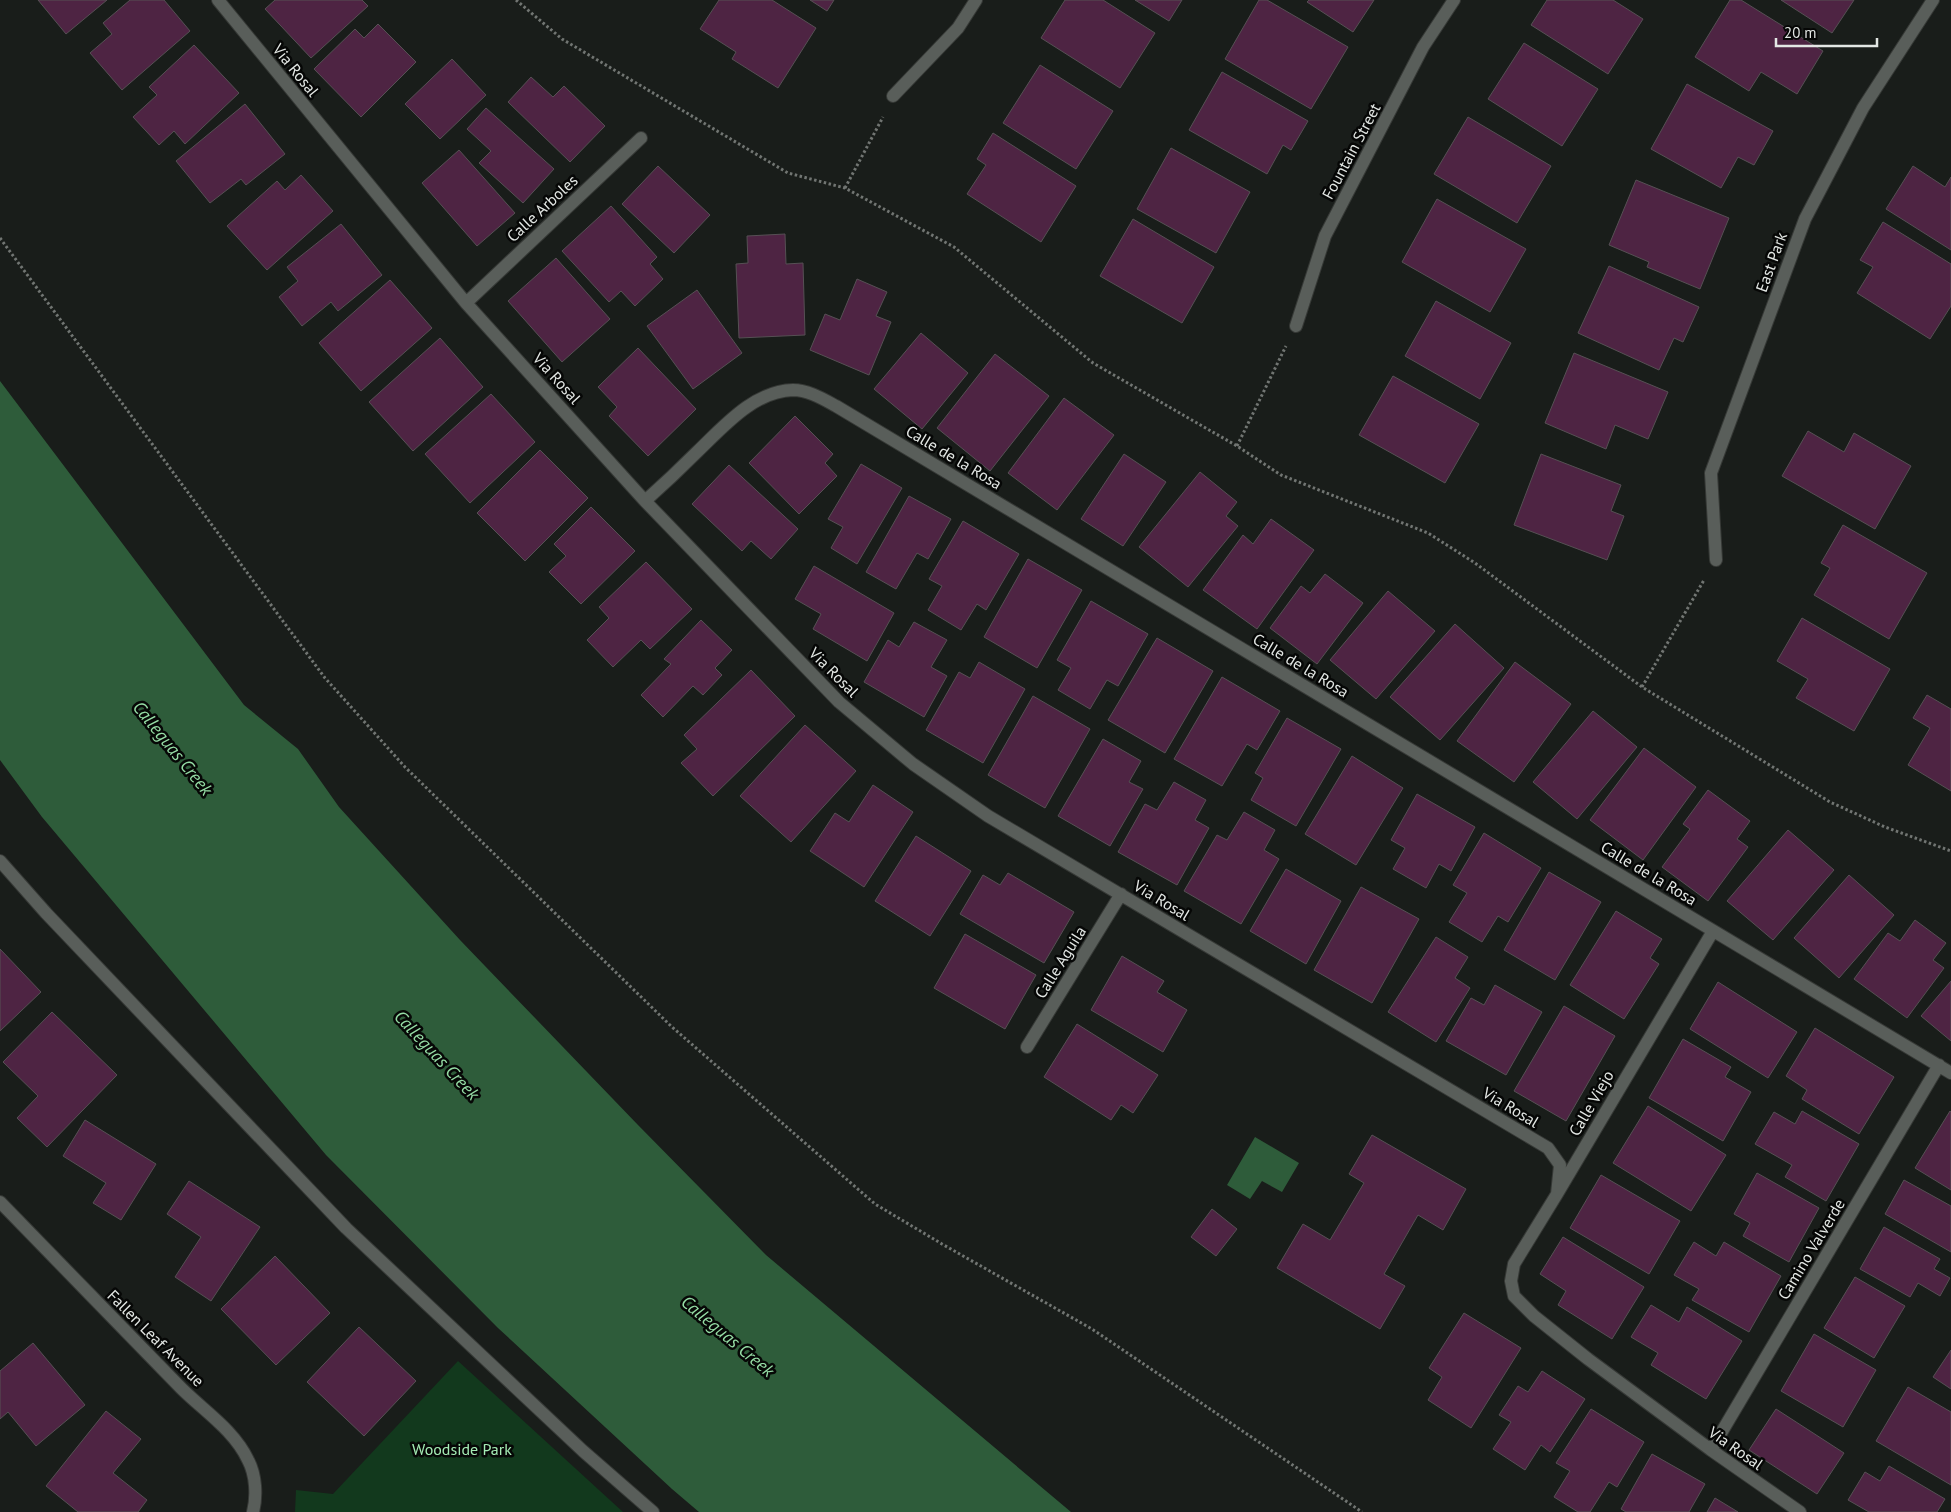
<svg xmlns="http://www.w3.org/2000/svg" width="1951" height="1512" font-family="'PT Sans',sans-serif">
<rect width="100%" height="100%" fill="#191d1a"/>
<path fill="#12391d" d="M458,1361L623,1512H295L296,1490L333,1494Z"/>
<path fill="#2e5c3a" d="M0,381L244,705L298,749L339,807L460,940L638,1125L766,1255L1071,1512H699L672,1489L498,1328L326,1155L42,817L0,760Z
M1255,1137L1299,1163L1282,1192L1262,1181L1250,1199L1227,1185Z"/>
<path fill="#4e2443" stroke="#565054" d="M38,0H107L66,34Z
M130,0H164L190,31L122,90L90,53L112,34L103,23Z
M275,0H362L368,6L311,58L265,9Z
M719,0H772L816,28L778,88L732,59L736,52L700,29Z
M810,0H834L827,11Z
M1065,0H1103L1155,33L1120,88L1041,38Z
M1135,0H1182L1169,21Z
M1259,0H1267L1348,47L1311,109L1225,59Z
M1309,0H1374L1353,32L1307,2Z
M1547,0H1613L1643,19L1608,74L1531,25Z
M1730,0H1741L1823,51L1797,94L1761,72L1749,91L1695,57Z
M1781,0H1854L1832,33Z
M378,24L416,62L361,117L314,69L355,29L364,38Z
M1524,43L1598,89L1562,146L1488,99Z
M194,45L239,93L185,144L174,131L159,145L133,117L157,95L149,87Z
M452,59L486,95L440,139L405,104Z
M1040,65L1113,111L1076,169L1003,123Z
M1222,72L1308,121L1291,150L1283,145L1267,174L1189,130Z
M531,77L553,97L564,86L605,126L570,162L508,102Z
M1687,84L1773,131L1754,165L1738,157L1721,188L1651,149Z
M245,104L285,154L246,185L241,179L210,203L176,161Z
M486,108L554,169L523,203L479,163L491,151L467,129Z
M1468,117L1551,166L1517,223L1434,174Z
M993,133L1076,186L1041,242L967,194L986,165L977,159Z
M1171,148L1250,192L1216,253L1137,209Z
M459,150L515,213L477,246L422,183Z
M658,166L710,215L674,253L622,204Z
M1913,166L1945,187L1951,177V250L1886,209Z
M301,175L333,211L267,270L227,226L277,181L285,190Z
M1636,180L1729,218L1700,289L1647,267L1649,262L1609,245Z
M1437,199L1526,249L1490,312L1402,262Z
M611,206L657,257L650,264L663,279L635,306L621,291L609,302L562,251Z
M1133,219L1214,267L1182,323L1100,276Z
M1883,222L1951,264V306L1930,339L1857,293L1873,267L1860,260Z
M341,224L382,275L338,311L331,302L302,326L279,297L298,281L287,267Z
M785,234L786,264L803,263L805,335L739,338L736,264L748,263L747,236Z
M556,258L610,319L562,362L508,301Z
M1609,266L1699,307L1683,342L1674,338L1659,370L1578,333Z
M857,279L887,292L876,316L891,322L869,375L810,350L825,314L840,320Z
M390,280L432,328L361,391L319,343Z
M697,290L742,353L693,389L647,326Z
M1436,301L1511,343L1480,399L1405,356Z
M921,333L968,373L922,429L874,389Z
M440,338L483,387L413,451L369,402Z
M638,348L696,409L648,456L609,416L617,407L598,387Z
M1574,353L1668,392L1648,439L1615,425L1606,449L1545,423Z
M995,354L1049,396L990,471L937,428Z
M1393,376L1479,424L1445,483L1359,435Z
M491,394L535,442L470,503L425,454Z
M1064,398L1114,435L1057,510L1008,473Z
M795,416L833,454L825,463L837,476L799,514L749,463Z
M1808,431L1844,452L1854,433L1911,466L1875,529L1782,476Z
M540,450L588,498L525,561L477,513Z
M1124,454L1166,482L1123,546L1081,519Z
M1541,454L1621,485L1611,511L1624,516L1607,560L1514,525Z
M861,464L902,488L857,564L831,548L843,527L828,519Z
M729,465L798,529L771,559L751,541L742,551L692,504Z
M1200,472L1237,502L1226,516L1238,526L1188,587L1139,547Z
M909,496L951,519L928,559L917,553L896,589L866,572Z
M591,507L635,551L581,604L549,572L566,556L554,544Z
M1271,519L1314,550L1257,629L1203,590L1243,535L1253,544Z
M963,521L1019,554L986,610L977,604L961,630L928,610L942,586L929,579Z
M1843,525L1927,573L1889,639L1814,595L1830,568L1821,563Z
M1028,559L1082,590L1037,668L984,637Z
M646,562L692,609L650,649L641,640L613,667L587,640L609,618L599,607Z
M814,566L894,613L867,661L813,629L821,614L795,599Z
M1325,574L1363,603L1317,664L1270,628L1301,586L1310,593Z
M1388,591L1435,631L1376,699L1330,660Z
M1091,601L1148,634L1118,686L1107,680L1090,709L1058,690L1071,668L1057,660Z
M1802,618L1890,669L1854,731L1796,698L1808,679L1777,661Z
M701,620L732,650L715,668L722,675L703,695L693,686L663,717L641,695L671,664L664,659Z
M914,622L947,640L931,667L947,676L924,717L864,682L888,640L899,647Z
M1455,624L1504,668L1440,740L1390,697Z
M1157,638L1213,671L1165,753L1108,720Z
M979,662L1025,689L983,763L926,730L959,672L970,678Z
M1515,662L1571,704L1514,782L1457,741Z
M751,670L795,716L713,796L681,763L697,749L684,735Z
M1222,677L1280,711L1257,750L1247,744L1222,786L1174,759Z
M1927,695L1951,709V791L1908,765L1930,728L1913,718Z
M1033,696L1090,729L1045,808L988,775Z
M1593,711L1637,747L1577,819L1533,782Z
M1287,718L1341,749L1296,826L1251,800L1263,778L1255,773Z
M805,725L856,771L791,842L740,796Z
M1103,739L1141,761L1129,782L1143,789L1110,846L1058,816Z
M1644,748L1696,787L1643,860L1590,820Z
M1352,756L1403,788L1356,865L1305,834Z
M1174,782L1206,800L1195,820L1209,828L1177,885L1118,852L1145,804L1157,810Z
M873,785L913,812L864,887L810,851L835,813L849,822Z
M1708,790L1750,821L1737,839L1748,847L1708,901L1662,867L1690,829L1683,824Z
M1417,794L1475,827L1451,871L1439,864L1426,888L1393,869L1405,848L1391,840Z
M1244,812L1275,830L1264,850L1279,859L1241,924L1184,891L1217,835L1227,840Z
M1788,830L1834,870L1773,940L1727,901Z
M1484,833L1541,868L1508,922L1498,916L1482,942L1449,922L1467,893L1453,885Z
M916,836L971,871L930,936L875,901Z
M1286,869L1341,901L1306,964L1250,931Z
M1549,872L1601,902L1555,980L1504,950Z
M1008,873L1074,912L1044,963L960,914L983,875L1000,885Z
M1849,875L1894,915L1839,978L1794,938Z
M1361,887L1419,919L1372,1003L1314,970Z
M1616,911L1662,939L1650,958L1659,964L1624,1019L1570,985Z
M1915,920L1946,943L1933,960L1944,968L1907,1018L1854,979L1888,933L1900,941Z
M965,934L1036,975L1005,1029L934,988Z
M1436,937L1468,957L1455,978L1470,988L1436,1042L1388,1012Z
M0,949L41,992L0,1031Z
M1122,956L1164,981L1157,992L1187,1010L1163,1052L1091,1010Z
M1951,981V1041L1921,1016Z
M1718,982L1797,1032L1768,1078L1690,1029Z
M1495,985L1542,1012L1506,1075L1446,1041L1471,998L1484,1005Z
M1564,1006L1615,1036L1566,1121L1514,1091Z
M52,1012L117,1075L47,1147L17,1118L38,1096L3,1062Z
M1077,1024L1158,1075L1133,1113L1121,1105L1111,1120L1044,1077Z
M1815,1028L1894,1077L1859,1134L1802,1099L1807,1090L1786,1076Z
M1683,1039L1731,1067L1725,1077L1751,1092L1723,1141L1649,1098Z
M1648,1106L1726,1155L1691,1211L1613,1163Z
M1802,1111L1859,1144L1826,1201L1785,1177L1792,1165L1755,1144L1774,1112L1795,1124Z
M1950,1111L1951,1112V1190L1915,1168Z
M85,1120L156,1164L121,1220L93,1203L106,1183L63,1156Z
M1372,1135L1466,1189L1443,1230L1418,1215L1384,1274L1405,1286L1380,1329L1277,1268L1303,1224L1330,1240L1364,1183L1349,1174Z
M1757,1173L1819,1208L1789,1262L1743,1236L1750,1223L1734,1214Z
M1601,1175L1680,1221L1649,1274L1570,1228Z
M1904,1180L1951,1206V1252L1885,1214Z
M189,1181L260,1227L211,1301L175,1277L201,1237L167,1214Z
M1212,1209L1237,1229L1216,1256L1191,1237Z
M1884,1227L1940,1259L1934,1269L1950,1278L1940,1296L1918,1283L1910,1297L1860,1269Z
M1563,1237L1644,1287L1612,1339L1558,1305L1566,1291L1540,1274Z
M1694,1242L1716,1256L1724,1242L1781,1276L1749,1332L1692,1300L1699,1289L1674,1275Z
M275,1256L330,1313L276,1365L221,1309Z
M1855,1277L1905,1306L1874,1358L1824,1328Z
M1651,1305L1679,1322L1687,1307L1742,1341L1706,1399L1651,1365L1658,1353L1631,1337Z
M1464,1313L1521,1348L1471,1428L1428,1400L1442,1377L1429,1368Z
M359,1327L416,1381L364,1436L307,1382Z
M1814,1334L1876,1370L1843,1427L1781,1391Z
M33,1343L85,1405L36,1446L8,1412L0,1419V1371Z
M1951,1350V1389L1933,1377Z
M1542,1371L1585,1399L1550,1452L1541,1445L1525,1470L1493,1449L1511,1422L1499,1415L1518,1386L1528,1392Z
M1908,1387L1951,1412V1485L1876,1441Z
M1591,1409L1644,1442L1617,1487L1609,1482L1590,1512H1578L1554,1497L1570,1471L1556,1463Z
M1776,1409L1844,1453L1817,1494L1749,1450Z
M106,1411L141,1439L113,1473L147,1500L138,1512H78L46,1486Z
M1652,1454L1705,1484L1689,1512H1626L1621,1509Z
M1889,1466L1945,1499L1937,1512H1869L1848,1500L1865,1472L1880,1481Z
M1715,1498L1738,1512H1707Z"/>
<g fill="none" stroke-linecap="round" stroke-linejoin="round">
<g stroke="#363936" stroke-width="14">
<path id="service" d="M0,861L46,913L346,1228L583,1451L653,1512"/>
</g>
<g stroke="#363936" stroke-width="14">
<path id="minor" d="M218,0L466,303L645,501L839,702L913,764L988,816L1548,1148L1560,1165L1557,1194
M893,96L958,28L976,0
M466,303L641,138
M1296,326L1325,236L1423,47L1454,0
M645,501C663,485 681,468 698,451C724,426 754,391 793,390C808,390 823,399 836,406L1951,1073
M1716,560L1711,473L1805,219L1863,108L1933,0
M1713,931L1557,1194L1514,1264L1511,1281L1514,1296L1534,1316L1588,1359L1711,1450L1800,1512
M1027,1047L1121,894
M0,1202C60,1264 121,1326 181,1388C204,1411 234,1430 248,1460C256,1475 257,1496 253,1512
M1711,1450L1939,1065"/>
</g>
<path stroke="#717572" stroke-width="3" stroke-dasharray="2.5 2.5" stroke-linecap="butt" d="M516,0L562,39L788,173L845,188L954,247L1093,363L1237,446L1281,475L1428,533L1475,563L1642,687L1830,802L1885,827L1951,851
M845,188L883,117
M0,238L325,678L405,767L672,1027L875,1204L942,1244L1092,1329L1362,1512
M1237,446L1286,346
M1642,687L1704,580"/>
<use href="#service" stroke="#595e5a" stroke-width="12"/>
<use href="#minor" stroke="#595e5a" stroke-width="12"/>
</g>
<g text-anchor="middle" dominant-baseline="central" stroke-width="5" stroke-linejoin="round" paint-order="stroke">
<g font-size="16" fill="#e3e7e4" stroke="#060706">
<text transform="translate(296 70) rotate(51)">Via Rosal</text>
<text transform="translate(1351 151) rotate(-62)">Fountain Street</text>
<text transform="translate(542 208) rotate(-43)">Calle Arboles</text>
<text transform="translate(1771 262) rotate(-70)">East Park</text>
<text transform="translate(557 378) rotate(48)">Via Rosal</text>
<text transform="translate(954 457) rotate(31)">Calle de la Rosa</text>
<text transform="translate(1301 665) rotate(31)">Calle de la Rosa</text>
<text transform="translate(834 672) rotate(45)">Via Rosal</text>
<text transform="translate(1649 873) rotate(31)">Calle de la Rosa</text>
<text transform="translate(1162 900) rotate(31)">Via Rosal</text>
<text transform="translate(1060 962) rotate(-58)">Calle Aguila</text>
<text transform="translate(1591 1103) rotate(-60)">Calle Viejo</text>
<text transform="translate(1511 1107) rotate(31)">Via Rosal</text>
<text transform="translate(1811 1249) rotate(-59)">Camino Valverde</text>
<text transform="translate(156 1338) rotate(45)">Fallen Leaf Avenue</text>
<text transform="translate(1736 1448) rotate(35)">Via Rosal</text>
</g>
<g font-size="16" fill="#a5edb5" stroke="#060706">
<text x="462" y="1449">Woodside Park</text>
</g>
<g font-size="18" font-style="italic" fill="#95dda5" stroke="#060706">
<text transform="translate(173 748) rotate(51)">Calleguas Creek</text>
<text transform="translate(437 1055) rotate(47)">Calleguas Creek</text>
<text transform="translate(728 1336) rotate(40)">Calleguas Creek</text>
</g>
</g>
<path d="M1776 38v8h101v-8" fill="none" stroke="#e3e7e4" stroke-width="2.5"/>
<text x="1784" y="38" font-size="15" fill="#e3e7e4" stroke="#060706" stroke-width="4" paint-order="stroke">20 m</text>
</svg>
